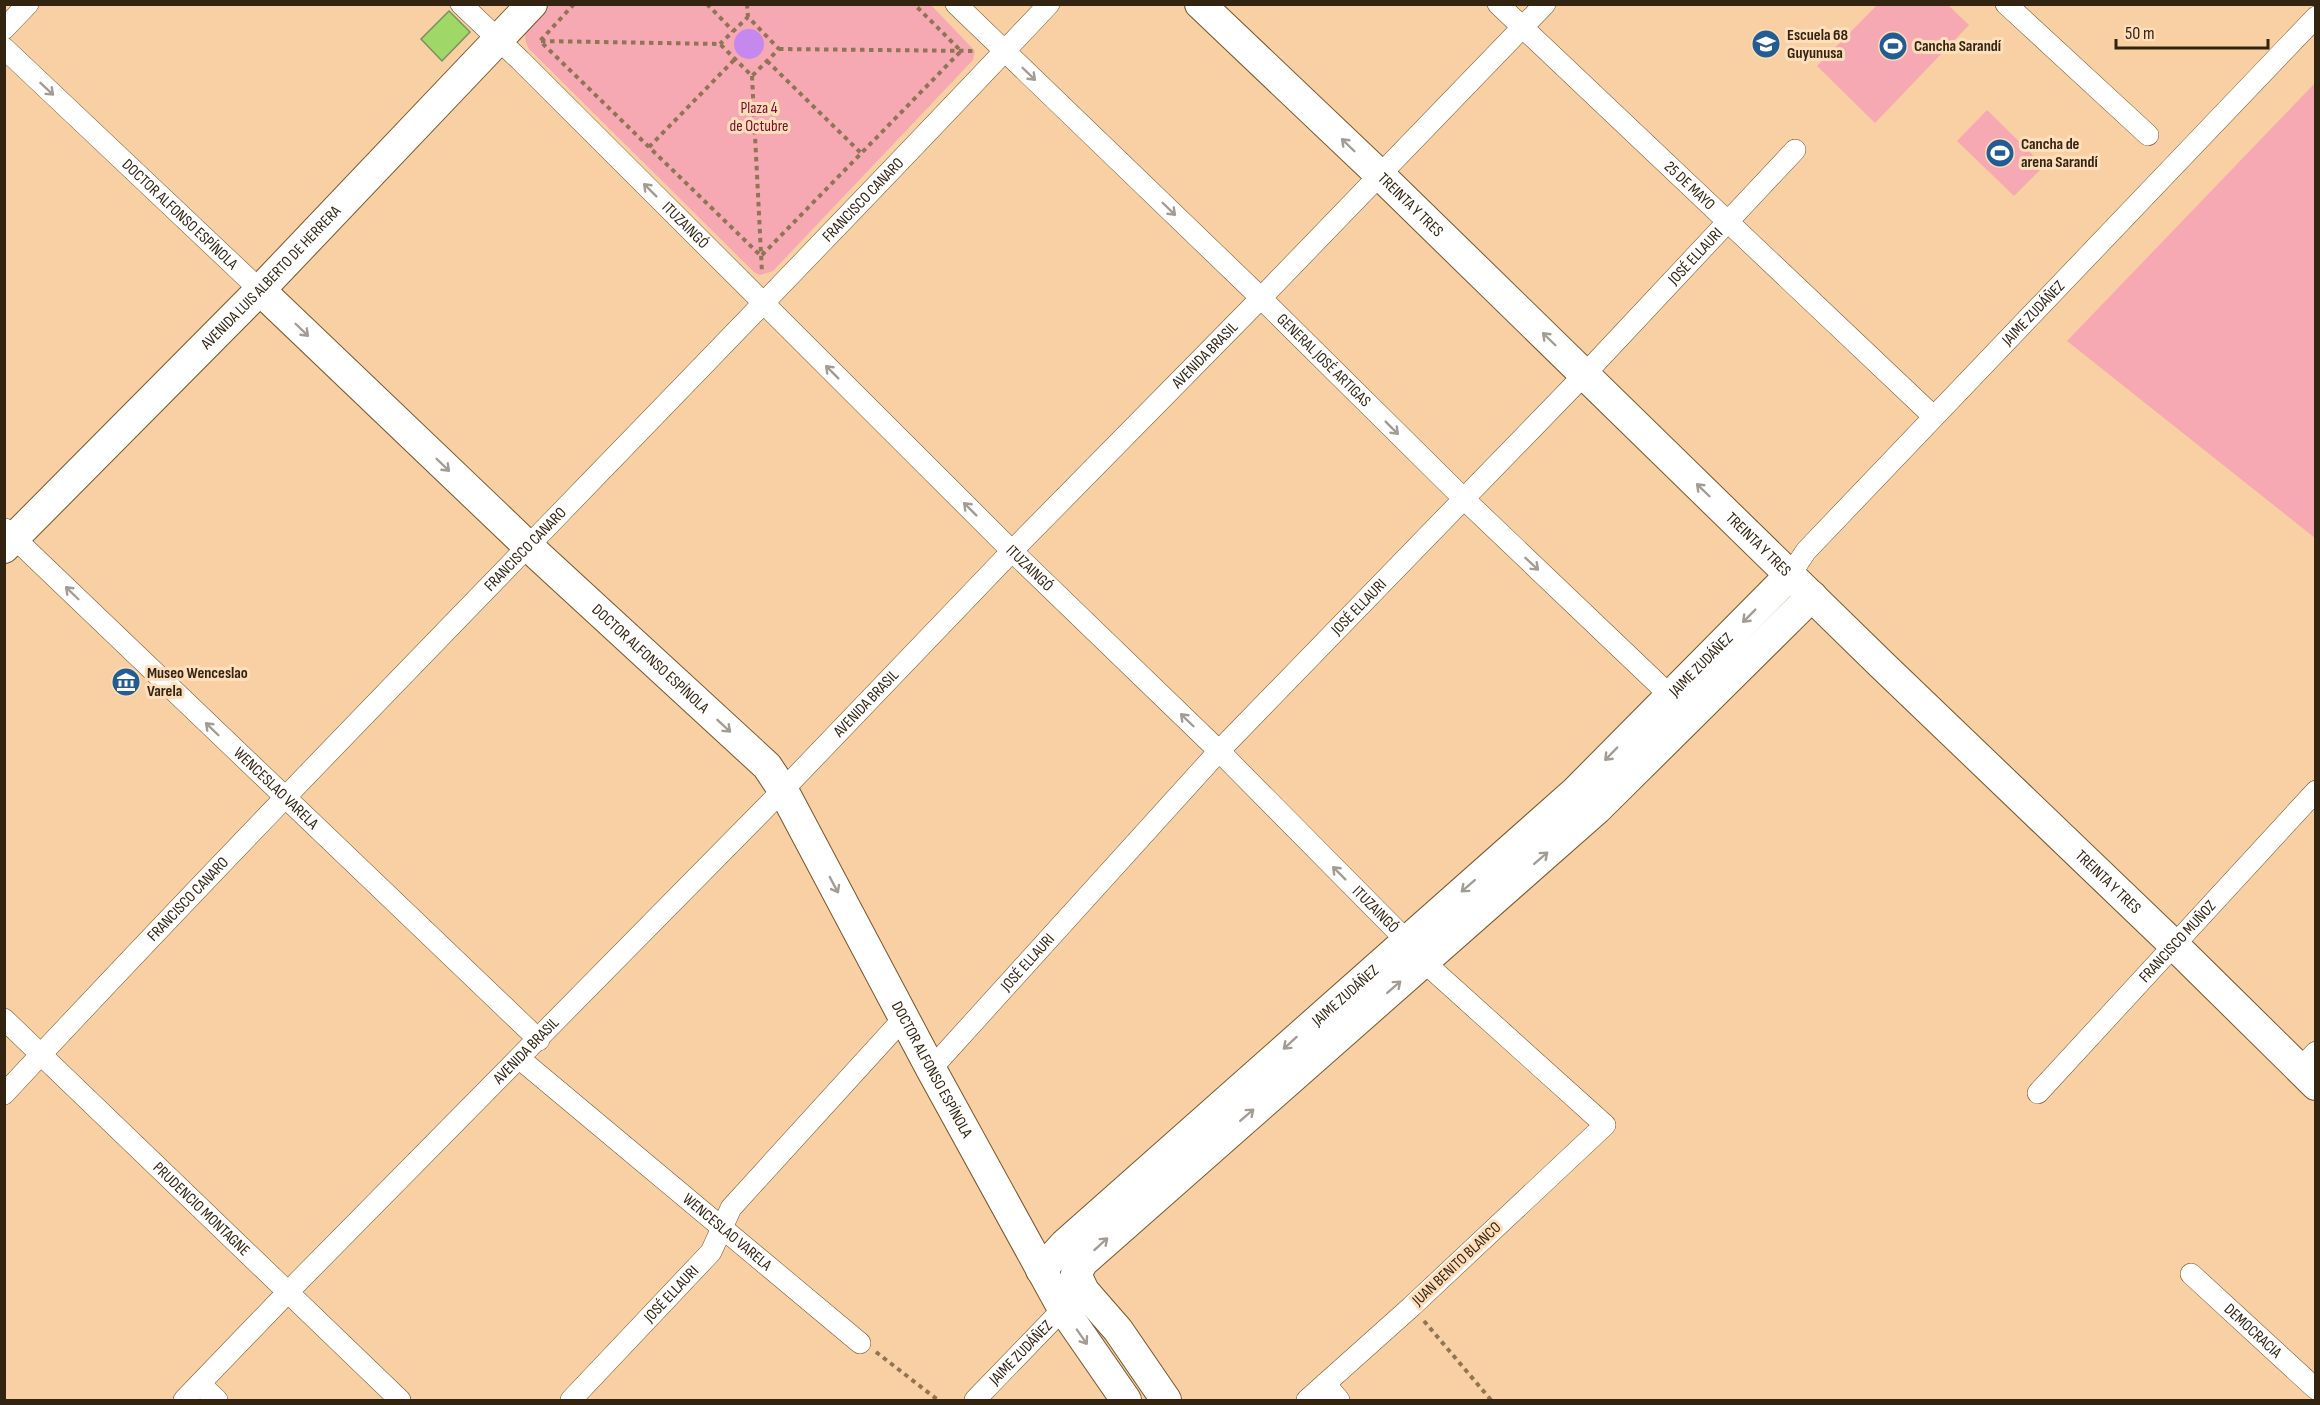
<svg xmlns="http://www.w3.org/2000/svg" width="2320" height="1405" font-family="'Sofia Sans Condensed',sans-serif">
<rect width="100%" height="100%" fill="#f8d0a3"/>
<path fill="#f6a9b3" d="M930,4L975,51L973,60L773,271L760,275L754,272L530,50C516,31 535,18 548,5Z
M1878,4L1948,5L1969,25L1875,123L1817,66Z
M2315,83V538L2067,341Z
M1987,110L2044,166L2014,196L1957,141Z"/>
<path fill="#c588ee" d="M734 44a15 15 0 1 1 30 0a15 15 0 1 1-30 0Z"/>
<path fill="#a0d867" stroke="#789161" stroke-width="1.5" d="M449,11L470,32L442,61L421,39Z"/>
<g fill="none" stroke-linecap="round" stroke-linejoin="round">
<g stroke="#77552a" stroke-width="22">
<g id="street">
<path id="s1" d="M461,4L520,60L1012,551L1219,751L1406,940L1423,961L1605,1125L1411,1307L1307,1400"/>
<path id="s2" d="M956,4L1261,298L1463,498L1680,705"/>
<path id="s3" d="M1498,4L1933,416"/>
<path d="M2006,4L2148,135"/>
<path d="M4,29L28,4"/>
<path id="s4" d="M4,48L260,290"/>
<path id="s5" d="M5,529L539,1040"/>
<path id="s6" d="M1790,575L1806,551L2316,17"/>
<path id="s7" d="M4,1019L400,1400"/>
<path id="s8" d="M520,1059L860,1343"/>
<path id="s9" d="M931,1069L1219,751L1585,374L1795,150"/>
<path d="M2299,1070L2316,1052"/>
<path id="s10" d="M2038,1093L2316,791"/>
<path id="s11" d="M4,1094C347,726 704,371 1049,4"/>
<path id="s12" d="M2191,1274L2316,1389"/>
<path d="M200,1384L217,1400"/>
<path d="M1325,1384L1339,1400"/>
<path id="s13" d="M184,1400L287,1293L783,790L1012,551L1261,298L1545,4"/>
<path id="s14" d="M571,1400L711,1252L731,1208L904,1018"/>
<path id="s15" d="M975,1400L1063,1309"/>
</g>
</g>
<g stroke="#77552a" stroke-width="32">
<g id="secondary">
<path id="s16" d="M1200,4L1380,175L1882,665L2173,944L2316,1085"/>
<path id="s17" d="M260,290L529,547L767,766L783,790L931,1069L1063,1309L1126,1400"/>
<path id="s18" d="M4,548L260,290L532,4"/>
<path id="s19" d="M1041,1270L1065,1244L1575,792L1790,575"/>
<path d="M1166,1400L1118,1330L1084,1291L1076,1274L1083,1262L1597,809L1812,596"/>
</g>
</g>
<path stroke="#8f7456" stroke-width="4" stroke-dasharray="4.5 4.5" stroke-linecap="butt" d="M574,4L540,41L761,256L961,51L914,4
M707,4L733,31
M747,4L748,17
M541,41L720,44L752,76L779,49L748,17L720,44
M779,49L976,51
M767,61L861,153
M752,76L762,273
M649,147L735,59
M1424,1321L1491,1400
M876,1352L938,1400"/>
<use href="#street" stroke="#fff" stroke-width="21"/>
<use href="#secondary" stroke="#fff" stroke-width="30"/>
</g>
<defs><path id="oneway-shaft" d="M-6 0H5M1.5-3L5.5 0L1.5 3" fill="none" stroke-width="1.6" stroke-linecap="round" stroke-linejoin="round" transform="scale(1.5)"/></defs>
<g stroke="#a39c94">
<use href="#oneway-shaft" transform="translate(1029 74) rotate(44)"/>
<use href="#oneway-shaft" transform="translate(47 89) rotate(43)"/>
<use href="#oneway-shaft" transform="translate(1348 145) rotate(-136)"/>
<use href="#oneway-shaft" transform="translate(650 190) rotate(-135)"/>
<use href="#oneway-shaft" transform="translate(1169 209) rotate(44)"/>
<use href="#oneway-shaft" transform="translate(302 330) rotate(44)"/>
<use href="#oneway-shaft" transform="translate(1549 339) rotate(-136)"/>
<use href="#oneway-shaft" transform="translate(832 372) rotate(-135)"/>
<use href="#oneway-shaft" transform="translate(1392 428) rotate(45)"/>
<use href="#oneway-shaft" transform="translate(443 465) rotate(44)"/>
<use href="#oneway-shaft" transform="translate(1703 490) rotate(-136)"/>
<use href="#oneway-shaft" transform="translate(970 509) rotate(-135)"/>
<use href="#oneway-shaft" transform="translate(1532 564) rotate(43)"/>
<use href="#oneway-shaft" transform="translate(72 593) rotate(-136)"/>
<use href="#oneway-shaft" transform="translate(1749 616) rotate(135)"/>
<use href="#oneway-shaft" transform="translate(1187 720) rotate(-136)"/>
<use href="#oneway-shaft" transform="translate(724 726) rotate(43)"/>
<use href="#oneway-shaft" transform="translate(212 729) rotate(-136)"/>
<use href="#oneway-shaft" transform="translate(1611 754) rotate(134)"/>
<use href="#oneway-shaft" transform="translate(1541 858) rotate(-41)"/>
<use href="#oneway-shaft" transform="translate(1339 873) rotate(-135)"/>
<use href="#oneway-shaft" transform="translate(834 885) rotate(62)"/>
<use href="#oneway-shaft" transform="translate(1468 886) rotate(139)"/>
<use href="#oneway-shaft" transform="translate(1394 987) rotate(-41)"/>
<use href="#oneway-shaft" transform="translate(1290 1043) rotate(138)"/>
<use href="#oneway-shaft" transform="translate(1247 1115) rotate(-41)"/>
<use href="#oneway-shaft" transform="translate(1101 1244) rotate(-42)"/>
<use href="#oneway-shaft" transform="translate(1082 1337) rotate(55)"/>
</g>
<defs>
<g id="school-disc" transform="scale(1.5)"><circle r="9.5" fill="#235c93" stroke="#ffdfbb"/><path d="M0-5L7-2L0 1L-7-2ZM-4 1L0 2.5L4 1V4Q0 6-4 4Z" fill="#fff"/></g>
<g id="stadium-disc" transform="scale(1.5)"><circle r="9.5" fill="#235c93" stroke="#ffdfbb"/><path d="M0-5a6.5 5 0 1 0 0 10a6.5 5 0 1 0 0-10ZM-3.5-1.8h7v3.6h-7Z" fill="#fff"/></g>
<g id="museum-disc" transform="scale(1.5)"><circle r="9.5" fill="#235c93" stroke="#ffdfbb"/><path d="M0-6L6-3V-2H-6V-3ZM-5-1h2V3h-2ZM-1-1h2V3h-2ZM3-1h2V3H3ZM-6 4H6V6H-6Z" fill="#fff"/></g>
</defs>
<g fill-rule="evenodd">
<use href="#school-disc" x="1766" y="44"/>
<use href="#stadium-disc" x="1893" y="46"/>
<use href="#stadium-disc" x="2000" y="153"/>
<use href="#museum-disc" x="126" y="682"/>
</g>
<g text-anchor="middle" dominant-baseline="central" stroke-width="6" stroke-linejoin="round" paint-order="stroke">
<g font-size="16" font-weight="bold" fill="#332412" stroke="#ffdfbb" text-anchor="start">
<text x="1787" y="35">Escuela 68<tspan x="1787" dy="18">Guyunusa</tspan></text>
<text x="1914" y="46">Cancha Sarandí</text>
<text x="2021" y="144">Cancha de<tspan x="2021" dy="18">arena Sarandí</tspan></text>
<text x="147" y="673">Museo Wenceslao<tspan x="147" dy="18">Varela</tspan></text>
</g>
<g font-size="16" fill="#820d32" stroke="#ffdfbb">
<text x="759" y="108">Plaza 4<tspan x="759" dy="18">de Octubre</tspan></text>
</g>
<g font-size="16" fill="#332412" stroke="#ffdfbb">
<text stroke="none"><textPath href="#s3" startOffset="264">25 DE MAYO</textPath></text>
<text stroke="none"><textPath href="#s11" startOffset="1240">FRANCISCO CANARO</textPath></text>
<text stroke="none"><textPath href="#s16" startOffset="291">TREINTA Y TRES</textPath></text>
<text stroke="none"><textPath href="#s4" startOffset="242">DOCTOR ALFONSO ESPÍNOLA</textPath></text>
<text stroke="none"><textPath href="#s1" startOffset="315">ITUZAINGÓ</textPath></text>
<text stroke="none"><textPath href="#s9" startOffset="1116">JOSÉ ELLAURI</textPath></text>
<text stroke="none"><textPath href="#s18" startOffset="380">AVENIDA LUIS ALBERTO DE HERRERA</textPath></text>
<text stroke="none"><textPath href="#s6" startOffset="358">JAIME ZUDÁÑEZ</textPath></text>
<text stroke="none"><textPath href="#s13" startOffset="1461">AVENIDA BRASIL</textPath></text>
<text stroke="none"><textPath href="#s2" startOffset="512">GENERAL JOSÉ ARTIGAS</textPath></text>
<text stroke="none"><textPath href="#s16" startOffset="777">TREINTA Y TRES</textPath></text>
<text stroke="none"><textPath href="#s11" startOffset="754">FRANCISCO CANARO</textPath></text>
<text stroke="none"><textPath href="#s1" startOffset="801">ITUZAINGÓ</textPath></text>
<text stroke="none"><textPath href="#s9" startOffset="630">JOSÉ ELLAURI</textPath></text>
<text stroke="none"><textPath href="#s17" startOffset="537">DOCTOR ALFONSO ESPÍNOLA</textPath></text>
<text stroke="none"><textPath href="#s19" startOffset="896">JAIME ZUDÁÑEZ</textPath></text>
<text stroke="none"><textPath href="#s13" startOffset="975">AVENIDA BRASIL</textPath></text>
<text stroke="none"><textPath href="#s5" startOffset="375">WENCESLAO VARELA</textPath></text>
<text stroke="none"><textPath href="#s16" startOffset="1263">TREINTA Y TRES</textPath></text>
<text stroke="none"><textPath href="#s11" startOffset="268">FRANCISCO CANARO</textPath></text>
<text stroke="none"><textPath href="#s1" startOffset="1287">ITUZAINGÓ</textPath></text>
<text stroke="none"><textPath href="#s10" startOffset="206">FRANCISCO MUÑOZ</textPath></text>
<text stroke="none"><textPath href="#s9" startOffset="144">JOSÉ ELLAURI</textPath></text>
<text stroke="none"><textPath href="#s19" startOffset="410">JAIME ZUDÁÑEZ</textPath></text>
<text stroke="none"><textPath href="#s13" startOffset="489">AVENIDA BRASIL</textPath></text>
<text stroke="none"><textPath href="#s17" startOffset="1041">DOCTOR ALFONSO ESPÍNOLA</textPath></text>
<text stroke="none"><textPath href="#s7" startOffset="274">PRUDENCIO MONTAGNE</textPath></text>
<text stroke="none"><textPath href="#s8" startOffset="270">WENCESLAO VARELA</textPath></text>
<text transform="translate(1457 1264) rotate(-43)">JUAN BENITO BLANCO</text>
<text stroke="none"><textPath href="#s14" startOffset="146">JOSÉ ELLAURI</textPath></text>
<text stroke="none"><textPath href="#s12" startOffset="84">DEMOCRACIA</textPath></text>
<text stroke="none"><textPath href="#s15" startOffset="66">JAIME ZUDÁÑEZ</textPath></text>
</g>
</g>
<rect width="2320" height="1405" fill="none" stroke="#332412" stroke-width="12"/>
<path d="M2116 39v9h152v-9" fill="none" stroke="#332412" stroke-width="3"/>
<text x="2125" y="39" font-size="18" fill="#332412" stroke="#ffdfbb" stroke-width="4.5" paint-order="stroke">50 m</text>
</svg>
